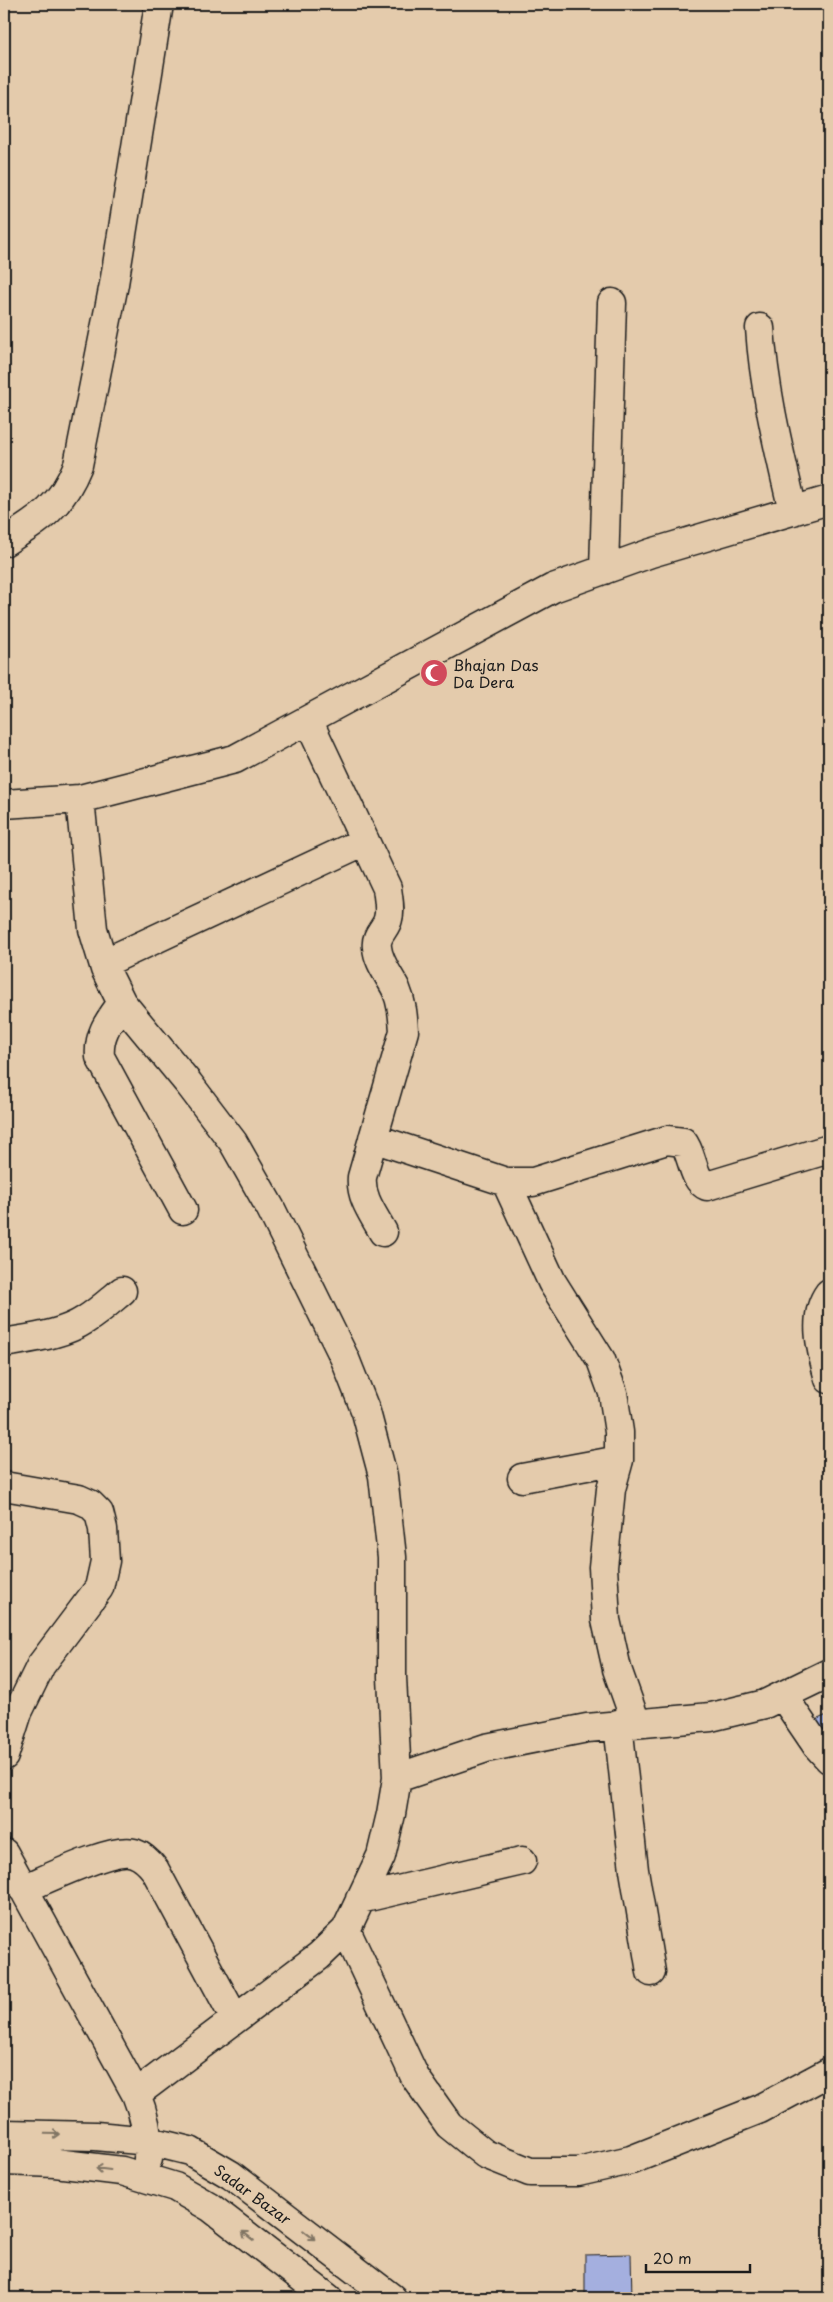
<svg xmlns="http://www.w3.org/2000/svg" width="833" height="2302" font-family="'Playpen Sans',sans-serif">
<rect width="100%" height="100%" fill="#e4cbac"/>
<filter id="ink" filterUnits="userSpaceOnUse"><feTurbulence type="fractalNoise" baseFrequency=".02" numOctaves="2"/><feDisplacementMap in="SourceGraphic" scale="10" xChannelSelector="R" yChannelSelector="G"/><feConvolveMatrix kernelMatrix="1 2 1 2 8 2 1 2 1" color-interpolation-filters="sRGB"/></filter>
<g filter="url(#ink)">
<path fill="#a4afdf" stroke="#1c1c1c" d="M829,1714V1758L809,1723Z
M631,2254L632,2298H585V2255Z"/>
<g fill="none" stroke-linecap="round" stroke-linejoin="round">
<g stroke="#1c1c1c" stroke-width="31">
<path id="minor" d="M760,328C764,390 779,450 793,511
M4,542C41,519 61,507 78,465L114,284L159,4
M604,570L612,303
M308,720L387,888C388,898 391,909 388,919C386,929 375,935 377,947C378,962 389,975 396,989C402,1003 403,1016 404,1031L362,1177C360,1198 374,1215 383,1232
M80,799L93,929L105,969L122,1003L189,1084L233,1142L271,1209L345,1359L366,1412L383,1476L392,1557V1677L397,1778L391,1814L381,1856L346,1930L415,2077L449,2125L485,2154L530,2172H578L631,2160L760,2109L829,2072
M4,804L80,799L235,759L553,588L651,553L829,500
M104,963L365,841
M122,1003C109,1021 98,1034 100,1057L183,1210
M373,1138L506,1182H533L667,1140L683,1142C693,1154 692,1180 707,1186L829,1149
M506,1182L552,1282L601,1360L613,1393L619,1432V1460L611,1489L603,1567L606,1620L617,1669L636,1723
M829,1293C811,1317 822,1353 829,1379
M4,1343C31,1338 62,1335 85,1320C98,1312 110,1301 122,1291
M522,1478L619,1460
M4,1486L79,1499L90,1504L99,1513L103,1529L105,1561L99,1588L41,1665L18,1712L4,1756
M783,1696L817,1746L829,1759
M618,1724L634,1870L651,1972
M397,1778L486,1748L587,1728L711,1717L765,1704L829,1673
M4,1853L136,2094C145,2116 149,2136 148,2159
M23,1889C45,1880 114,1846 134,1853C143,1856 149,1862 155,1870L235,2019
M360,1899L522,1861
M136,2094L319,1956L346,1930
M4,2134L96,2136L149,2141L190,2151L231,2175L392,2298
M4,2161L55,2163L122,2171L175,2187L210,2207L328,2298"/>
</g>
<use href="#minor" stroke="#e4cbac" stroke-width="28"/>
</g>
<defs><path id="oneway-shaft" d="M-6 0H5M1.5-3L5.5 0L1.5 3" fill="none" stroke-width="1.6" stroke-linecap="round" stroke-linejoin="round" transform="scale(1.25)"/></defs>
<g stroke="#807464">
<use href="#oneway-shaft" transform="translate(52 2134) rotate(1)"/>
<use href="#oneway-shaft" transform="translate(103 2169) rotate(-173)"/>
<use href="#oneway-shaft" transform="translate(309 2235) rotate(38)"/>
<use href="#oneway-shaft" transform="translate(248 2236) rotate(-142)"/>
</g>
</g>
<defs>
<g id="mosque-disc" transform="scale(1.4375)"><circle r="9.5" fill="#d1495b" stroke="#e4cbac"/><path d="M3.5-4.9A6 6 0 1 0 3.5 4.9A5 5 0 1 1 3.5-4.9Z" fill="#fff"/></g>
</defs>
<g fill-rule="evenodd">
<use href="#mosque-disc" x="434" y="673"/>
</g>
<g text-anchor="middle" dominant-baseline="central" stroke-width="4" stroke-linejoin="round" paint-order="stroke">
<g font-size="15" fill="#1c1c1c" stroke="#e4cbac" text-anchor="start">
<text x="453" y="664">Bhajan Das<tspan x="453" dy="17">Da Dera</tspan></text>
</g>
<g font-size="15" fill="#1c1c1c" stroke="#e4cbac">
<text transform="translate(253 2194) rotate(36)">Sadar Bazar</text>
</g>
</g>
<rect width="833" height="2302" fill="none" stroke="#e4cbac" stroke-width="20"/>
<rect x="10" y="10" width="813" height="2282" fill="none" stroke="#1c1c1c" stroke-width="2" filter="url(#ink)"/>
<path d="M646 2264v8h104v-8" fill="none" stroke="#1c1c1c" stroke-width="2.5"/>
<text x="653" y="2264" font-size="15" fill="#1c1c1c" stroke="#e4cbac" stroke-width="4" paint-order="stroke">20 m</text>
</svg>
